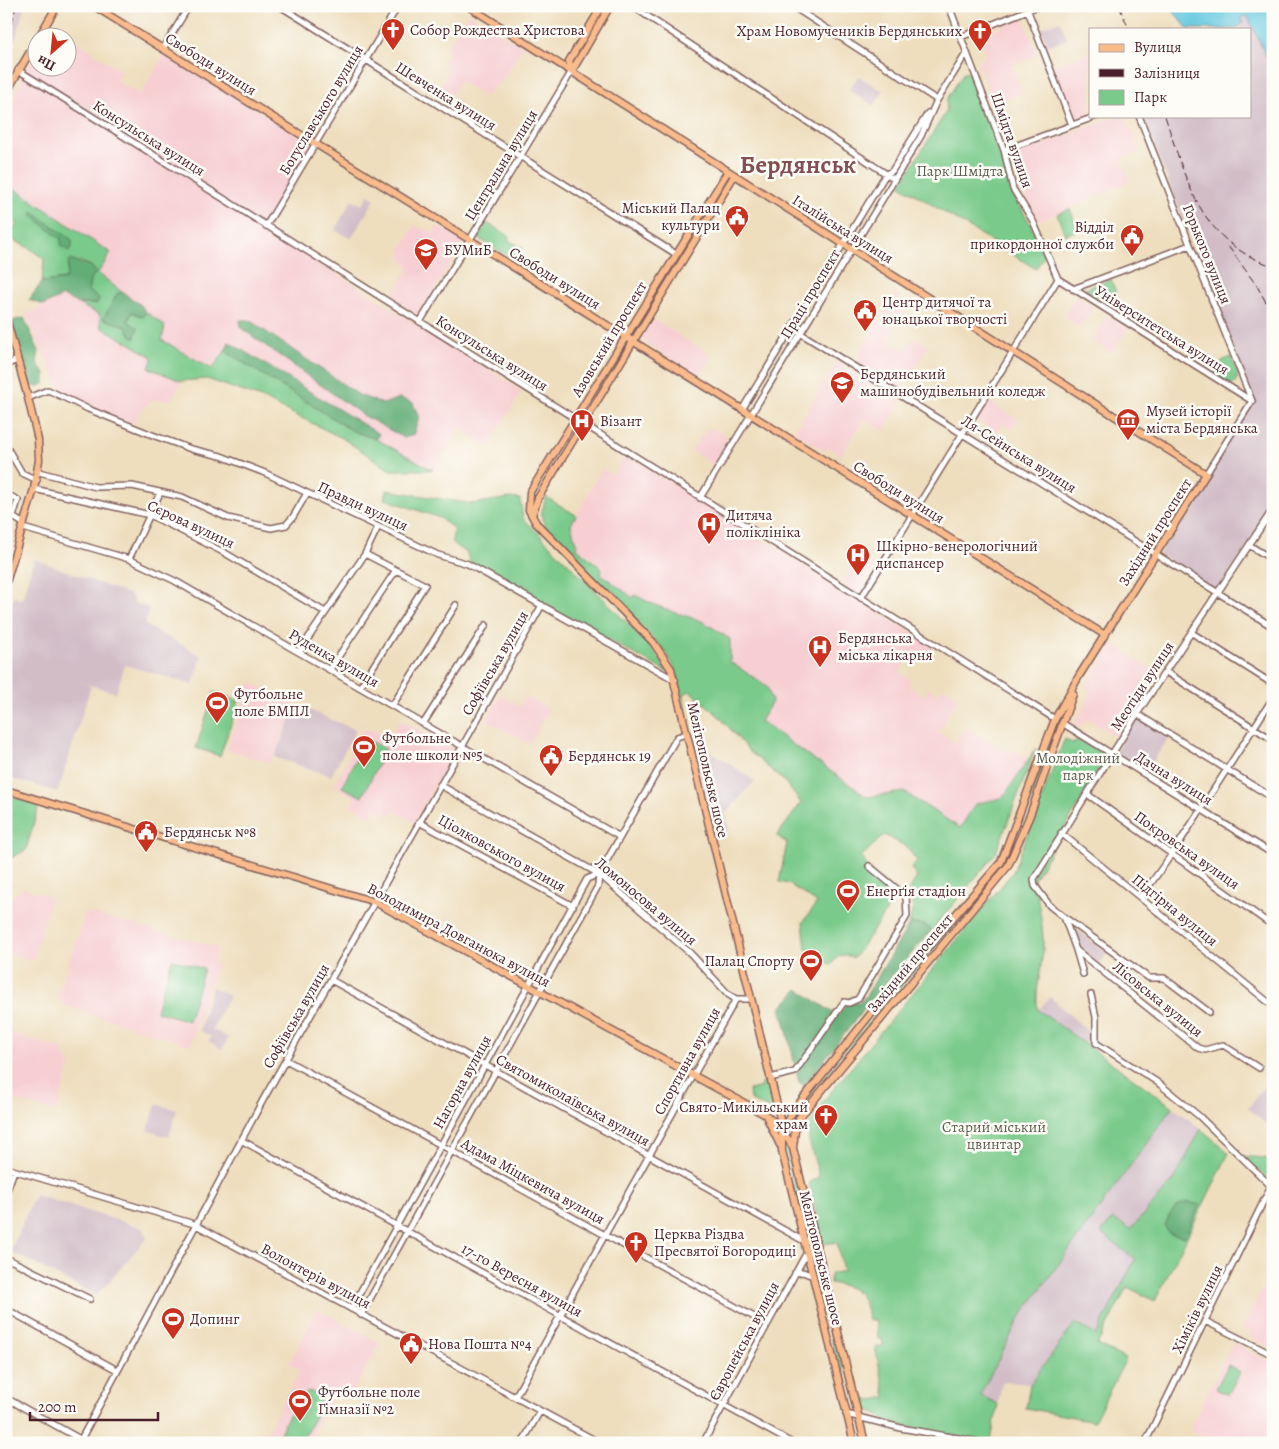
<svg xmlns="http://www.w3.org/2000/svg" width="1279" height="1449" font-family="Alegreya,serif">
<rect width="100%" height="100%" fill="#fdfcf7"/>
<filter id="ink" filterUnits="userSpaceOnUse"><feTurbulence type="fractalNoise" baseFrequency=".02" numOctaves="2"/><feDisplacementMap in="SourceGraphic" scale="10" xChannelSelector="R" yChannelSelector="G"/><feConvolveMatrix kernelMatrix="1 2 1 2 8 2 1 2 1" color-interpolation-filters="sRGB"/></filter>
<filter id="wash" filterUnits="userSpaceOnUse"><feTurbulence type="fractalNoise" baseFrequency=".0096" numOctaves="4" result="noise"/><feDisplacementMap in="SourceGraphic" scale="20" xChannelSelector="R" yChannelSelector="G"/><feGaussianBlur stdDeviation="1.12" result="paint"/><feColorMatrix in="noise" values="0 0 0 0 0 0 0 0 0 0 0 0 0 0 0 0 0 1.4 0 .05"/><feComposite in="paint" operator="in"/></filter>
<g filter="url(#wash)">
<rect width="100%" height="100%" fill="#eedebe"/>
<path fill="#f7cfd3" d="M469,13L523,47L499,85L497,84L486,97L460,81L452,94L446,90L440,99L434,95L447,73L446,65L442,63L450,49L447,47Z
M1023,18L1038,55L1012,66L1023,93L996,104L993,100L977,62L983,59L986,52L981,41L985,33Z
M54,26L121,71L115,80L140,95L165,54L314,145L264,227L522,391L488,446L459,428L433,470L376,439L379,434L230,342L212,369L162,340L165,326L146,312L141,305L97,273L110,252L9,185L6,176V117L25,72L37,52L38,68H68V38L46,37Z
M1090,52V113L1073,120L1051,67Z
M1118,116L1125,117L1140,151L1121,159L1130,181L1039,221L1022,189L1012,156Z
M415,225L434,233L438,226L464,241L419,316L391,298L410,266L402,261L400,251Z
M896,292L901,295L895,306L914,317L912,321L904,316H891L889,320L895,328L890,337L892,344L900,348H907L914,337L928,346L901,391L856,363L861,354L859,353Z
M63,296L100,315L101,327L151,356L152,360L149,368L181,381L172,400H152L140,411L133,425L83,406L63,392L25,315Z
M1076,296L1093,307L1080,327L1064,316Z
M1108,315L1128,327L1112,353L1092,341Z
M649,317L708,353L707,356L711,359L700,376L637,337Z
M837,362L901,402L883,431L864,419L841,455L828,447L825,451L794,432Z
M989,402L1018,420L1012,430L1001,424L996,432L977,420Z
M714,429L730,439L714,465L691,451L706,430Z
M625,454L935,647L926,660L912,652L899,673L911,680L908,686L924,696L929,688L939,694L943,687L958,696L938,732L955,742L967,728L1009,753L1012,749L1028,759L1006,793L1001,798L975,804L960,828L904,792L867,797L760,721L772,702L767,686L730,662L700,620L686,618L653,606L636,595L633,598L601,574L593,559L578,549L571,525L602,469L613,475Z
M858,557L874,567L858,594L841,584Z
M1112,644L1156,672L1116,737L1086,718L1080,728L1074,724L1092,692L1085,687Z
M250,682L296,704L270,763L227,749Z
M500,695L520,706L526,696L549,709L530,744L486,720Z
M400,720L455,750L415,822L393,811L390,816L375,809L371,816L351,806L355,797L334,786L362,730H376L391,737Z
M24,888L51,897L33,960L6,952V901Z
M86,912L217,947L213,962L217,964L190,1045L63,1005L58,994Z
M6,1032L60,1048L70,1065L56,1112L6,1098Z
M1273,1269V1349L1249,1337L1251,1332L1243,1328Z
M317,1309L380,1343L350,1397L336,1390L308,1443H261L300,1370L289,1364Z
M1233,1343L1273,1363L1272,1443H1215L1192,1431L1190,1427Z"/>
<path fill="#d2bdc7" d="M11,6H25L6,68V27Z
M1247,15L1273,70V508L1217,592L1159,554L1254,401L1143,116H1250V29H1235L1241,24V18Z
M1060,21L1067,39L1048,46L1040,28Z
M858,76L883,91L874,106L849,90Z
M368,195L375,199L351,239L335,230L352,199L362,205Z
M34,559L131,595L134,603L149,608L145,625L202,656L193,685L125,665L116,693L73,680L91,686L58,792L6,777V621L13,597L22,599Z
M297,705L356,730L331,776L274,757Z
M1137,717L1169,737L1146,772L1115,752Z
M691,738L755,781L724,815L729,828L716,839Z
M1069,924L1107,952L1099,966L1078,949Z
M212,987L229,996L212,1029L228,1038L222,1049L208,1041L211,1037L199,1030Z
M1050,997L1094,1037L1088,1046L1038,1010Z
M1273,1074V1147H1269L1270,1127L1248,1108Z
M156,1104L177,1110L169,1137L148,1131Z
M1173,1107L1201,1129L1174,1180L1131,1229L1114,1220L1101,1233L1135,1259L1096,1335L1075,1323L1030,1384L1002,1382L998,1404L980,1395L1021,1316Z
M35,1195L143,1228L147,1238L96,1296L10,1251Z"/>
<path fill="#7aca8b" stroke="#62745b" d="M964,72L971,74L1001,153L1010,190L1030,223L1044,256L1036,269L900,185L946,112L947,99Z
M9,185L111,253L98,273L122,292L117,294L125,326L132,337L138,329L128,321L132,312L142,317L146,312L165,326L162,340L212,369L225,351L353,431L376,439L433,470H390L342,438L261,398L207,379L181,381L149,368L152,360L151,356L101,327L100,315L78,304H96L99,299L88,292L91,277L97,273L91,266L80,261L66,279L42,282L44,259L29,248L9,238L17,223L6,217V191Z
M1070,209L1078,230L1065,235L1057,214Z
M487,223L509,236L508,240L523,248L515,261L478,238Z
M1111,279L1117,295L1110,307L1083,290Z
M1231,357L1238,374L1236,383L1231,385L1214,374L1222,361Z
M387,490L472,504L509,498L520,499L523,518L648,644L660,659L667,672L470,563L467,553L457,547L452,541L454,529L440,518L385,499Z
M546,497L576,515L571,525L578,549L602,569L601,574L633,598L635,595C656,607 676,613 699,620C709,624 720,633 730,639V662L767,686L772,702L760,721L867,797L904,792L960,828L975,804L1001,798L1006,793L1036,748L996,853L932,930L925,925L910,923L913,905L908,892L917,877L911,868L917,861L907,847L884,835L862,856L868,869L898,894L854,958L845,955L838,956L831,965L806,949L803,922L817,903L789,884L779,882L787,843L777,836L801,803L785,782L749,751L720,717L690,691L684,694L685,709L676,670L665,651L547,530L541,515Z
M214,692L239,701L220,756L196,748Z
M1053,732L1056,733L1005,865L882,1010L799,1114L797,1112L880,1008L1003,863Z
M1078,737L1108,756L1034,879C1038,901 1044,926 1043,949C1042,969 1034,993 1038,1010L1173,1107L1021,1316L980,1395L998,1404L991,1441C955,1435 878,1431 858,1398L862,1394L870,1401L886,1397L875,1347L883,1346L882,1339H878L875,1320L869,1321C863,1292 859,1288 830,1283V1274L843,1271L837,1242L823,1244L809,1183L819,1176L809,1141V1125L823,1106L821,1104L1013,872L1063,743L1065,739L1074,744Z
M366,739L386,749L362,797L342,787Z
M6,795L39,805L26,850L7,860Z
M172,959L204,969L188,1021L156,1011Z
M767,1081L773,1106L768,1109L750,1100L749,1090L762,1087L761,1083Z
M1201,1129L1229,1153L1155,1301L1127,1287L1097,1345L1126,1359L1094,1421L1026,1408L1030,1384L1075,1323L1096,1335L1135,1259L1101,1233L1113,1219L1131,1229L1174,1180Z
M786,1143L789,1144L810,1234L809,1236L806,1235L784,1145Z
M1242,1156L1273,1159V1184Z
M813,1254L816,1255L852,1403L851,1406L848,1404L811,1257Z
M1228,1365L1240,1372L1228,1395L1216,1389Z
M310,1391L318,1395L321,1405L301,1443H278C278,1431 299,1393 310,1391Z"/>
<path fill="#63ae77" stroke="#566651" d="M33,212L72,240V247L69,251L61,246V239L31,215Z
M69,260L91,266L97,273L91,277L88,291L100,299L96,304H78L63,296L44,305L29,300L42,282L66,279Z
M122,292L141,305L146,312L143,317L132,312L128,321L138,328L134,339L125,326L103,319L117,294Z
M24,318L39,351L37,363L45,374V383L38,387L30,385L12,321Z
M240,320H249L359,395L383,404L399,398L413,403L419,418L413,435L404,438L361,414L241,328Z
M229,342L379,434L376,439L353,431L225,351Z
M910,923L925,925L932,930L870,1001L804,1086L799,1082L785,1023L780,1009L798,989L838,1016L846,1004L859,1003L866,996Z
M1188,1202L1200,1205L1185,1237L1168,1233L1165,1226C1169,1213 1175,1205 1188,1202Z"/>
<path fill="#61c7de" stroke="#567384" d="M1169,6H1273V70L1247,15L1241,18L1243,23L1235,29H1188Z"/>
</g>
<g filter="url(#ink)">
<g fill="none" stroke-linecap="round" stroke-linejoin="round">
<g stroke="#83625e" stroke-width="8">
<path id="minor" d="M280,6L676,254
M632,6L894,179
M792,6L937,100
M949,6L1004,150L1013,189L1033,221L1058,279
M1026,6L1072,125
M961,37L1038,6
M163,49L189,6
M18,70L1055,719
M936,102L967,52
M1139,116L1252,401
M1004,150L1097,116
M266,226L398,6
M1058,279L1252,401
M1073,289L1190,245
M420,322L572,71
M792,328L1273,627
M6,365L17,360
M28,398L48,390L88,409L155,436L191,449L221,456L265,473L438,555L468,564L675,680
M743,408L886,174L892,171L928,113
M6,446L22,473L37,480
M39,472L96,487L132,486L182,497L228,518L271,528L286,525L293,517L307,493
M1206,474L1252,401
M34,489L150,515L225,553L325,612
M6,494L18,500L13,517L24,524
M700,498L921,136L937,100
M23,528L129,559L175,581L620,837
M1249,545L1273,560
M129,559L160,493
M861,598L1058,279
M1192,633L1273,684
M299,652L365,554L378,527
M330,669L396,570
M1166,672L1273,740
M360,687L425,585L365,554
M392,706L456,605
M1137,714L1273,798
M1062,723L1273,854
M423,724L486,625
M440,785L599,874L690,953L729,995L736,999H750
M1087,794L1273,926
M419,822L573,906
M1061,833L1273,1006
M1141,897L1172,854L1273,698
M1064,917L1149,978H1164L1209,1012
M1076,950L1083,974
M331,980L804,1241L815,1239
M1091,995L1096,1017V1043L1157,1082L1199,1116L1272,1187
M286,1060L767,1324
M1259,1068L1223,1045L1205,1050L1198,1048L1076,950L1064,917L1050,906L1035,886L1034,879L1137,714L1273,509
M770,1078L795,1072L844,1002L849,1003L858,999L907,916L906,897L903,894L869,866
M241,1140L792,1443
M6,1168L194,1224L600,1443
M6,1193L14,1171
M6,1258L90,1299
M795,1273L803,1272L813,1276
M6,1309L117,1370
M351,1309L587,879L599,874
M361,1315L598,886L599,874L677,737L686,734
M1205,1321L1273,1355
M515,1397L736,999
M6,1398L80,1439
M846,1414L901,1428L985,1443
M79,1443L263,1100L542,605
M522,1443L540,1411
M703,1443L807,1252L817,1250
M1145,1443L1271,1186"/>
</g>
<g stroke="#83625e" stroke-width="9">
<path id="major" d="M94,6L1105,635
M468,6L1206,474L1079,676L1055,719L1001,862L877,1006L793,1111L782,1130
M38,38L57,6
M572,71L610,6
M572,71L569,61L602,6
M6,93L38,38
M728,171L530,492L529,510L536,523L653,642L671,669L778,1109L782,1130V1151L854,1443
M6,318L28,398L38,440L39,460L34,489L6,583
M532,515L538,498L734,176
M6,790L375,902L766,1115L782,1130L793,1147
M767,1118L780,1145
M792,1144L865,1443
M793,1147L795,1131L799,1118L1008,866L1030,815L1073,694"/>
</g>
<use href="#minor" stroke="#fff" stroke-width="5"/>
<use href="#major" stroke="#fabb8c" stroke-width="6"/>
<path stroke="#4a1f2b" stroke-width="1" stroke-dasharray="8 4" stroke-linecap="butt" d="M1119,6L1129,29
M6,47L16,6
M1165,116C1186,180 1200,243 1273,266
M1228,246L1257,286L1273,315"/>
</g>
</g>
<defs>
<g id="church-pin" transform="scale(1.25)"><path d="M0 17L-7.5 6A9.5 9.5 0 1 1 7.5 6Z" fill="#c8321e" stroke="#fdfcf7"/><path d="M-1.2-6h2.4v3.5h3.3v2.4h-3.3V6h-2.4V-.1h-3.3v-2.4h3.3Z" fill="#fff"/></g>
<g id="civic-pin" transform="scale(1.25)"><path d="M0 17L-7.5 6A9.5 9.5 0 1 1 7.5 6Z" fill="#c8321e" stroke="#fdfcf7"/><path d="M-.6-6.5H3V-4.5H.6V-3L4-1V1h2V6H-6V1h2V-1L-.6-3ZM-1.2 2.5V6h2.4V2.5Z" fill="#fff"/></g>
<g id="university-pin" transform="scale(1.25)"><path d="M0 17L-7.5 6A9.5 9.5 0 1 1 7.5 6Z" fill="#c8321e" stroke="#fdfcf7"/><path d="M0-5L7-2L0 1L-7-2ZM-4 1L0 2.5L4 1V4Q0 6-4 4Z" fill="#fff"/></g>
<g id="museum-pin" transform="scale(1.25)"><path d="M0 17L-7.5 6A9.5 9.5 0 1 1 7.5 6Z" fill="#c8321e" stroke="#fdfcf7"/><path d="M0-6L6-3V-2H-6V-3ZM-5-1h2V3h-2ZM-1-1h2V3h-2ZM3-1h2V3H3ZM-6 4H6V6H-6Z" fill="#fff"/></g>
<g id="hospital-pin" transform="scale(1.25)"><path d="M0 17L-7.5 6A9.5 9.5 0 1 1 7.5 6Z" fill="#c8321e" stroke="#fdfcf7"/><path d="M-5-5h3v3.5h4V-5h3V5h-3V1.5h-4V5h-3Z" fill="#fff"/></g>
<g id="stadium-pin" transform="scale(1.25)"><path d="M0 17L-7.5 6A9.5 9.5 0 1 1 7.5 6Z" fill="#c8321e" stroke="#fdfcf7"/><path d="M0-5a6.5 5 0 1 0 0 10a6.5 5 0 1 0 0-10ZM-3.5-1.8h7v3.6h-7Z" fill="#fff"/></g>
</defs>
<g fill-rule="evenodd">
<use href="#church-pin" x="393" y="30"/>
<use href="#church-pin" x="980" y="31"/>
<use href="#civic-pin" x="737" y="217"/>
<use href="#civic-pin" x="1132" y="236"/>
<use href="#university-pin" x="426" y="250"/>
<use href="#civic-pin" x="865" y="311"/>
<use href="#university-pin" x="842" y="383"/>
<use href="#museum-pin" x="1128" y="420"/>
<use href="#hospital-pin" x="582" y="421"/>
<use href="#hospital-pin" x="709" y="524"/>
<use href="#hospital-pin" x="858" y="555"/>
<use href="#hospital-pin" x="820" y="647"/>
<use href="#stadium-pin" x="217" y="703"/>
<use href="#stadium-pin" x="364" y="747"/>
<use href="#civic-pin" x="551" y="756"/>
<use href="#civic-pin" x="146" y="832"/>
<use href="#stadium-pin" x="848" y="891"/>
<use href="#stadium-pin" x="811" y="961"/>
<use href="#church-pin" x="826" y="1116"/>
<use href="#church-pin" x="636" y="1243"/>
<use href="#stadium-pin" x="173" y="1319"/>
<use href="#civic-pin" x="411" y="1344"/>
<use href="#stadium-pin" x="300" y="1401"/>
</g>
<g text-anchor="middle" dominant-baseline="central" stroke-width="5" stroke-linejoin="round" paint-order="stroke">
<g font-size="15" fill="#4a1f2b" stroke="#fdfcf7" text-anchor="start">
<text x="410" y="30">Собор Рождества Христова</text>
<text x="962" y="31" text-anchor="end">Храм Новомучеників Бердянських</text>
<text x="720" y="208" text-anchor="end">Міський Палац<tspan x="720" dy="17">культури</tspan></text>
<text x="1114" y="227" text-anchor="end">Відділ<tspan x="1114" dy="17">прикордонної служби</tspan></text>
<text x="444" y="250">БУМиБ</text>
<text x="882" y="302">Центр дитячої та<tspan x="882" dy="17">юнацької творчості</tspan></text>
<text x="860" y="374">Бердянський<tspan x="860" dy="17">машинобудівельний коледж</tspan></text>
<text x="1146" y="411">Музей історії<tspan x="1146" dy="17">міста Бердянська</tspan></text>
<text x="600" y="421">Візант</text>
<text x="726" y="515">Дитяча<tspan x="726" dy="17">поліклініка</tspan></text>
<text x="876" y="546">Шкірно-венерологічний<tspan x="876" dy="17">диспансер</tspan></text>
<text x="838" y="638">Бердянська<tspan x="838" dy="17">міська лікарня</tspan></text>
<text x="234" y="694">Футбольне<tspan x="234" dy="17">поле БМПЛ</tspan></text>
<text x="382" y="738">Футбольне<tspan x="382" dy="17">поле школи №5</tspan></text>
<text x="568" y="756">Бердянськ 19</text>
<text x="164" y="832">Бердянськ №8</text>
<text x="866" y="891">Енерґія стадіон</text>
<text x="794" y="961" text-anchor="end">Палац Спорту</text>
<text x="808" y="1107" text-anchor="end">Свято-Микільський<tspan x="808" dy="17">храм</tspan></text>
<text x="654" y="1234">Церква Різдва<tspan x="654" dy="17">Пресвятої Богородиці</tspan></text>
<text x="190" y="1319">Допинг</text>
<text x="428" y="1344">Нова Пошта №4</text>
<text x="318" y="1392">Футбольне поле<tspan x="318" dy="17">Гімназії №2</tspan></text>
</g>
<g font-size="15" fill="#4a1f2b" stroke="#fdfcf7">
<text transform="translate(211 64) rotate(32)">Свободи вулиця</text>
<text transform="translate(446 96) rotate(32)">Шевченка вулиця</text>
<text transform="translate(321 110) rotate(-59)">Богуславського вулиця</text>
<text transform="translate(149 138) rotate(32)">Консульська вулиця</text>
<text transform="translate(1012 140) rotate(71)">Шмідта вулиця</text>
<text transform="translate(501 165) rotate(-59)">Центральна вулиця</text>
<text transform="translate(843 229) rotate(32)">Італійська вулиця</text>
<text transform="translate(1207 254) rotate(68)">Горького вулиця</text>
<text transform="translate(555 278) rotate(32)">Свободи вулиця</text>
<text transform="translate(810 294) rotate(-59)">Праці проспект</text>
<text transform="translate(1162 330) rotate(32)">Університетська вулиця</text>
<text transform="translate(609 339) rotate(-59)">Азовський проспект</text>
<text transform="translate(492 353) rotate(32)">Консульська вулиця</text>
<text transform="translate(1019 454) rotate(32)">Ля-Сейнська вулиця</text>
<text transform="translate(899 492) rotate(32)">Свободи вулиця</text>
<text transform="translate(363 506) rotate(25)">Правди вулиця</text>
<text transform="translate(191 524) rotate(25)">Сєрова вулиця</text>
<text transform="translate(1155 532) rotate(-58)">Західний проспект</text>
<text transform="translate(334 658) rotate(30)">Руденка вулиця</text>
<text transform="translate(495 663) rotate(-60)">Софіївська вулиця</text>
<text transform="translate(1142 686) rotate(-57)">Меотіди вулиця</text>
<text transform="translate(708 770) rotate(77)">Мелітопольське шосе</text>
<text transform="translate(1174 778) rotate(32)">Дачна вулиця</text>
<text transform="translate(1187 850) rotate(35)">Покровська вулиця</text>
<text transform="translate(502 853) rotate(29)">Ціолковського вулиця</text>
<text transform="translate(646 901) rotate(40)">Ломоносова вулиця</text>
<text transform="translate(1175 910) rotate(39)">Підгірна вулиця</text>
<text transform="translate(459 935) rotate(28)">Володимира Довганюка вулиця</text>
<text transform="translate(910 963) rotate(-50)">Західний проспект</text>
<text transform="translate(1158 999) rotate(39)">Лісовська вулиця</text>
<text transform="translate(296 1016) rotate(-60)">Софіївська вулиця</text>
<text transform="translate(687 1061) rotate(-61)">Спортивна вулиця</text>
<text transform="translate(462 1082) rotate(-61)">Нагорна вулиця</text>
<text transform="translate(573 1100) rotate(29)">Святомиколаївська вулиця</text>
<text transform="translate(533 1181) rotate(29)">Адама Міцкевича вулиця</text>
<text transform="translate(821 1258) rotate(76)">Мелітопольське шосе</text>
<text transform="translate(316 1276) rotate(28)">Волонтерів вулиця</text>
<text transform="translate(522 1280) rotate(29)">17-го Вересня вулиця</text>
<text transform="translate(1197 1309) rotate(-64)">Хіміків вулиця</text>
<text transform="translate(744 1341) rotate(-62)">Європейська вулиця</text>
</g>
<g font-size="15" fill="#5b5b4d" stroke="#fdfcf7">
<text x="960" y="171">Парк Шмідта</text>
<text x="1078" y="758">Молодіжний<tspan x="1078" dy="17">парк</tspan></text>
<text x="994" y="1127">Старий міський<tspan x="994" dy="17">цвинтар</tspan></text>
</g>
<g font-size="25" font-weight="bold" fill="#825051" stroke="#fdfcf7">
<text x="798" y="165">Бердянськ</text>
</g>
</g>
<rect width="1279" height="1449" fill="none" stroke="#fdfcf7" stroke-width="25"/>
<rect x="1089" y="28" width="162" height="90" fill="#fdfcf7" stroke="#b5a4a5"/>
<rect x="1099" y="44" width="25" height="8" fill="#fabb8c" stroke="#b5a4a5"/>
<text x="1134" y="52" font-size="15" fill="#4a1f2b">Вулиця</text>
<rect x="1099" y="69" width="25" height="8" fill="#4a1f2b" stroke="#b5a4a5"/>
<text x="1134" y="78" font-size="15" fill="#4a1f2b">Залізниця</text>
<rect x="1099" y="90" width="25" height="15" fill="#7aca8b" stroke="#b5a4a5"/>
<text x="1134" y="102" font-size="15" fill="#4a1f2b">Парк</text>
<g transform="translate(52 52) rotate(207)"><circle r="24" fill="#fdfcf7" stroke="#b5a4a5"/>
<path d="M0-4L9 19L0 12L-9 19Z" fill="#c8321e"/>
<text y="-8" font-size="14" font-weight="bold" text-anchor="middle" fill="#4a1f2b">Пн</text>
</g>
<path d="M30 1412v8h128v-8" fill="none" stroke="#4a1f2b" stroke-width="2.5"/>
<text x="38" y="1412" font-size="15" fill="#4a1f2b" stroke="#fdfcf7" stroke-width="4" paint-order="stroke">200 m</text>
</svg>
